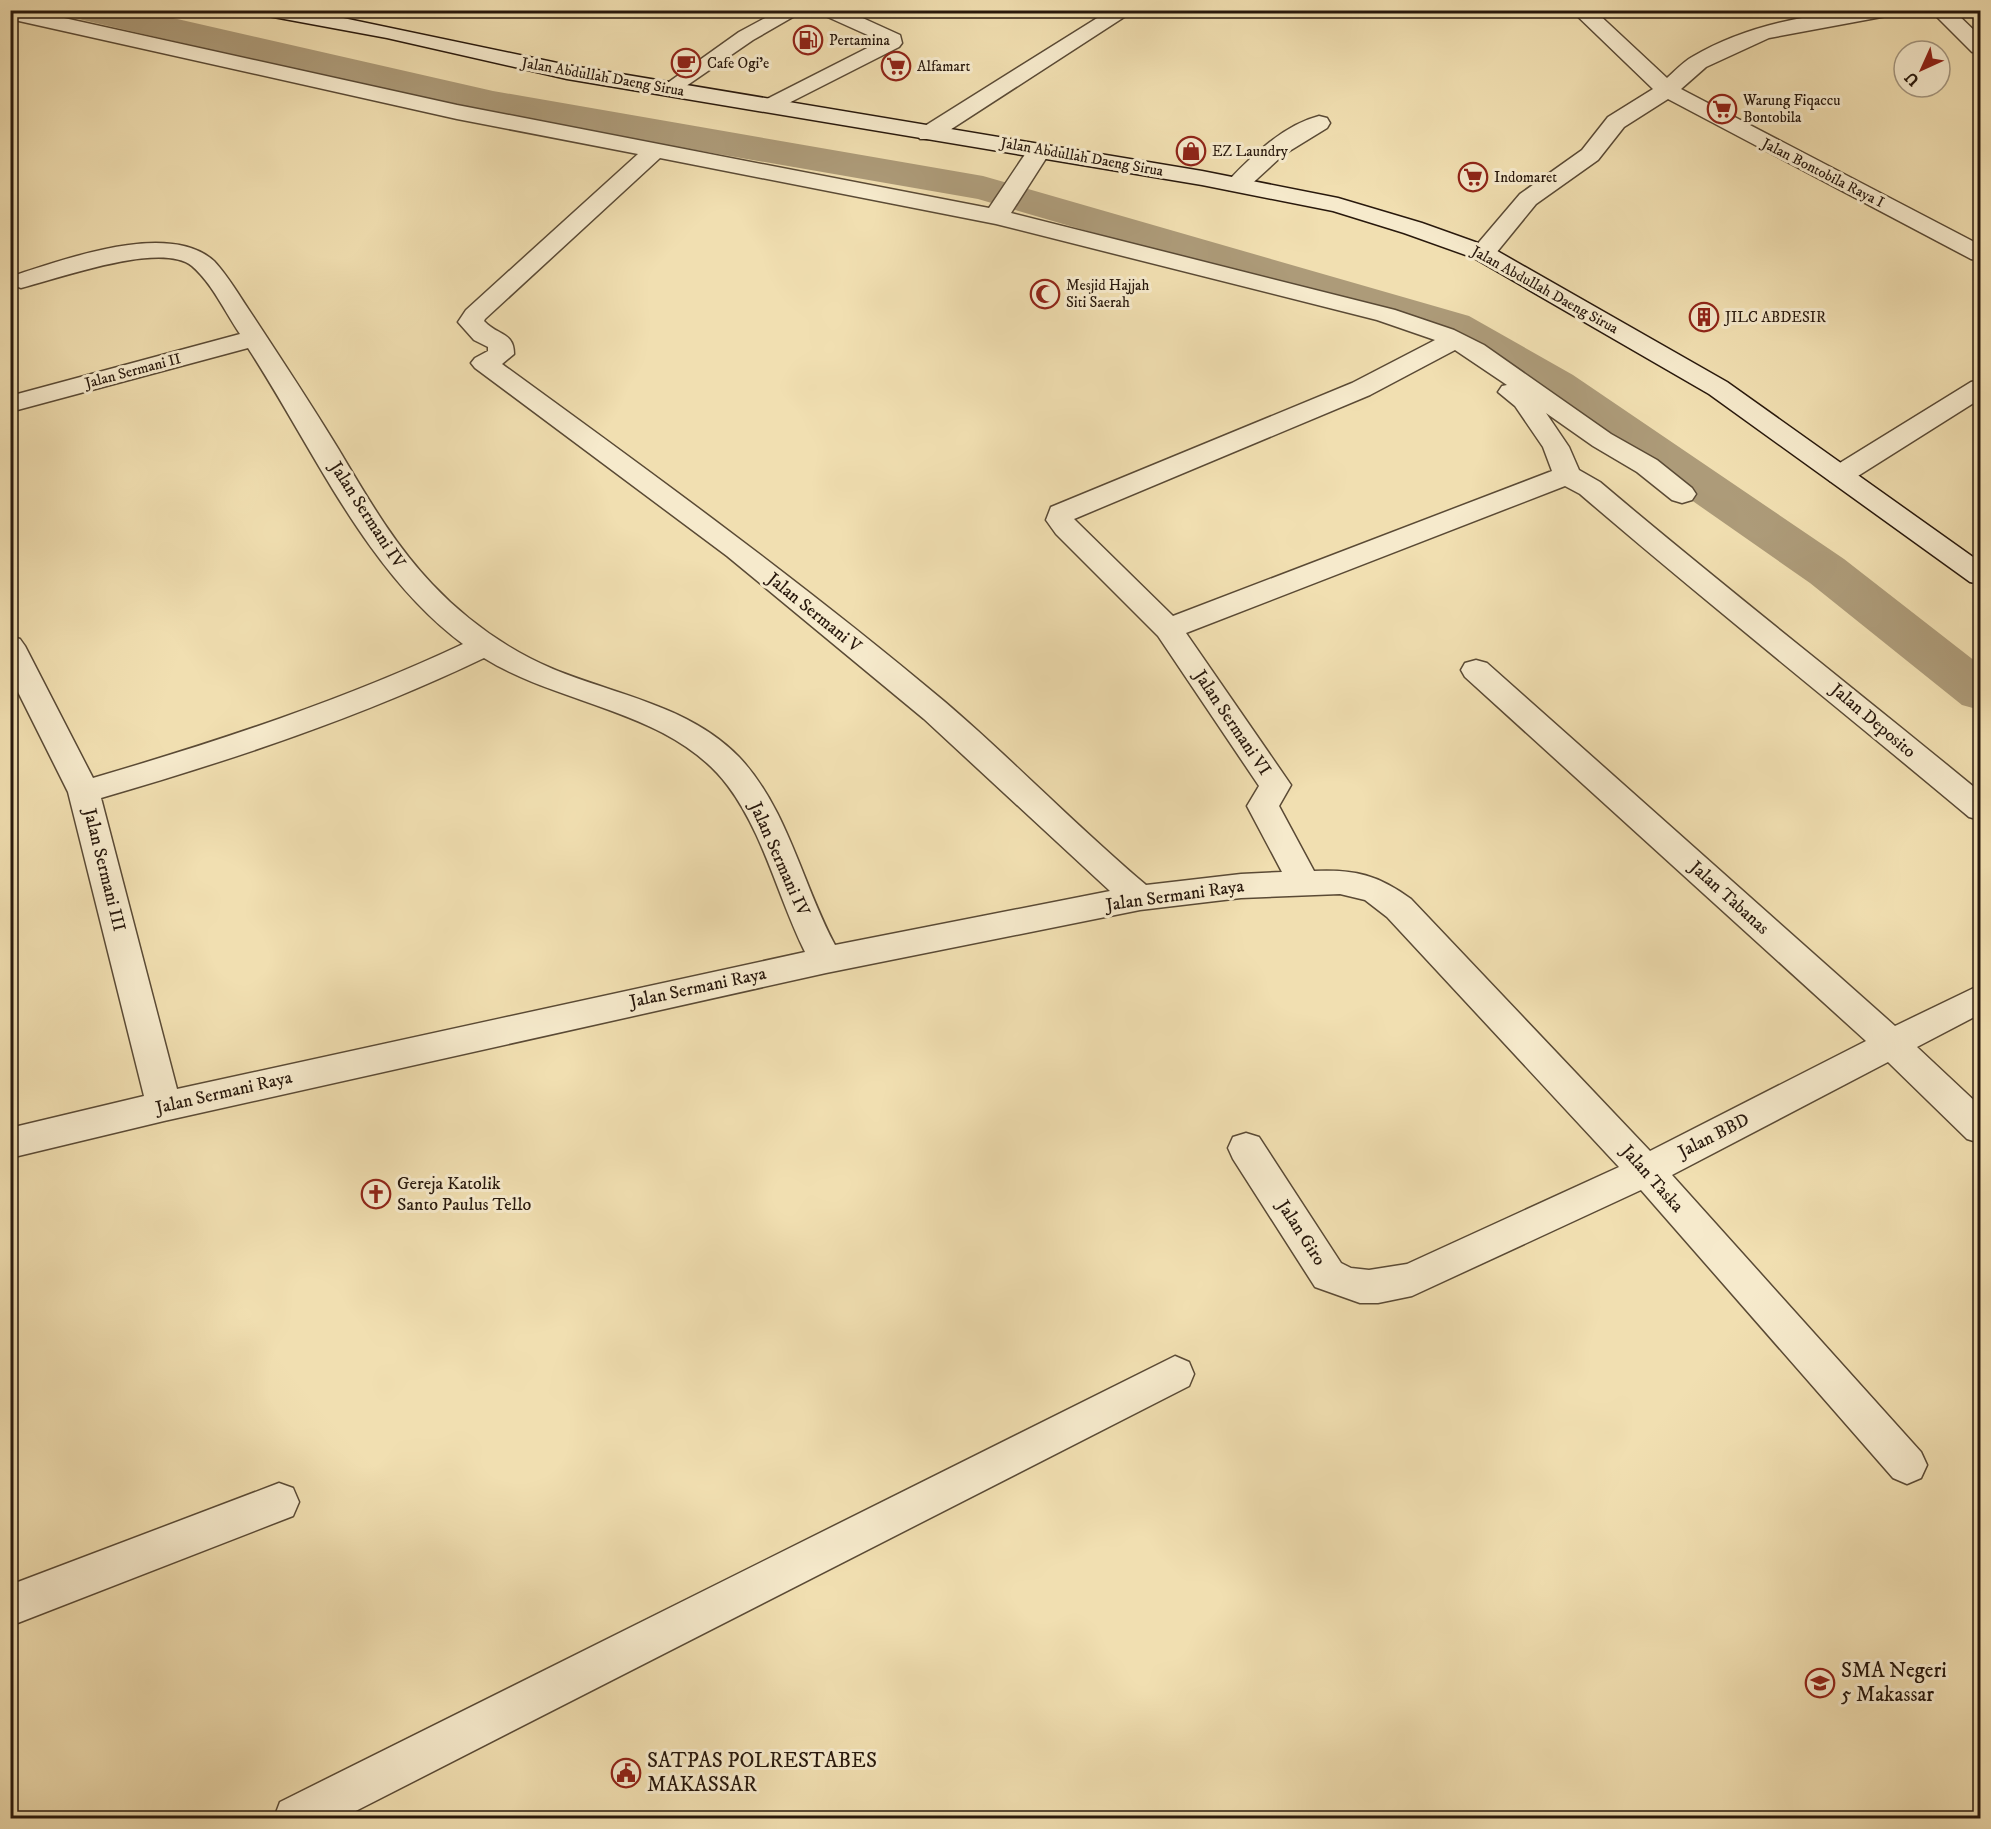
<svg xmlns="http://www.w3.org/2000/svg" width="1991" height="1829" font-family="'IM FELL DW Pica',serif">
<rect width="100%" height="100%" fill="#f1dfb1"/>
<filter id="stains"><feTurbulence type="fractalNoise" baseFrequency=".00333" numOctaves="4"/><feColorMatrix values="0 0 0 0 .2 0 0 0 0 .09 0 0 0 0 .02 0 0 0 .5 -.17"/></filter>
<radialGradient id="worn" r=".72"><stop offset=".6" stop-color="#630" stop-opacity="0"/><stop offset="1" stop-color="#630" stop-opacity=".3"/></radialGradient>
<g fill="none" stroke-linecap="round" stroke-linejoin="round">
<path fill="#ad9b79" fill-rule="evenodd" d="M69,10H138L493,91L983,176L1469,316L1573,375L1844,559L1980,665V710L1962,705L1810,583L1541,395L1439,334L978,199L493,115L87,21L74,18Z"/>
<g stroke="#5a4a35" stroke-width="3">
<path id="lane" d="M780,10H805L753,40L676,93H662L659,89L739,32Z
M819,10H845L900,35L902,43L899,47L775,110H761L758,106L761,102L881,41L821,14Z"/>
</g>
<g stroke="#5a4a35" stroke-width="3">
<path id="street" d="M10,10H28L457,105L989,208L1032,144H1048L1052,149L1011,213L1395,310L1454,330L1484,345L1611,434L1657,460L1692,488L1696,494L1692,500L1682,503L1672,500L1637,472L1593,446L1546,413L1569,447L1579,470L1600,482C1725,588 1854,688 1980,792V820L1969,817C1840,709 1708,604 1580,494L1565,486L1186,633L1291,785L1279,806L1314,871C1355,869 1378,875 1411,899L1650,1151L1866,1041L1465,677L1461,670L1465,663L1476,660L1487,663L1895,1026L1980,985V1014L1917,1047L1980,1106V1143L1967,1139L1888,1062L1672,1175L1921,1452L1927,1465L1921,1478L1907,1484L1893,1478L1641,1190L1412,1296L1378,1303H1360L1315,1287L1233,1159L1228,1148L1233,1137L1246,1133L1259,1137L1341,1263L1351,1268L1369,1270L1407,1264L1619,1167L1387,917L1365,900L1340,894L1241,898L1140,910L826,973L164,1121L10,1158V1128L144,1096L68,792L10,676V636L20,639L25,646L93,778C219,741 344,700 463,644C366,572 313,448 248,348L10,412V396L240,334C225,312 212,283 192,266C160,241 58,279 21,288L10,284L12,276C64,260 168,220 214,261C229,277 240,297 253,316C282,360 311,404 339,450C367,497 394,544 432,584C466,620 508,650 553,669C616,695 690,706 739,757C788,809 802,884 835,945L1110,891L924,719L727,556L475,368L471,363L475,358L488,351V347L474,340L458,322L466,310L638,154L457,119L10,19ZM660,158L996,224L1377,320L1435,340L1352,383L1051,507L1046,520L1056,534L1158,636L1259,786L1247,806L1282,872L1241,874L1146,885C1077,827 1014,761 945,702C802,582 652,473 502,364L514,354C514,332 498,336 484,321L485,319ZM1455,350L1507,385L1502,386L1498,392L1515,406L1543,447L1552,471L1173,616L1074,519L1370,395ZM484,658C561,706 671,710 728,786C764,834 778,898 805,952L177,1089L101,798C232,760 361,717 484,658Z
M1110,10H1135L936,139H920L917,134L920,129Z
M1571,10H1594L1667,78C1675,71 1683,62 1692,57C1753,21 1828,10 1897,10L1895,15L1887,16L1769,38L1706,67L1681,89L1980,245V261L1971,259L1668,99L1624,127L1598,160L1536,204L1492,258L1483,260L1474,258L1471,253L1474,248L1520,194L1582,150L1608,117L1653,89Z
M1930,10H1953L1980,36V53L1972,52Z
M1319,116L1327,118L1330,123L1327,128L1283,155L1245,190H1229L1225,185L1229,180C1253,155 1284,125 1319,116Z
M1980,380V399L1850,481L1840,484L1830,481L1826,475L1830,469L1971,382Z
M1175,1356L1189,1362L1194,1374L1189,1386L342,1818H274L280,1802Z
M279,1483L293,1488L299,1502L293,1516L10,1626V1585Z"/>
</g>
<g stroke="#28180c" stroke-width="3">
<path id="secondary" d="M258,10H305L567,65L1202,171L1338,198L1422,223L1492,248L1727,382L1980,562V584L1970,582L1709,394L1474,258L1404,233L1333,211L1202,185L567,79L387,38L268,16L260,15Z"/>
</g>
<use href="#lane" fill="#f6eacc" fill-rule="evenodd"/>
<use href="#street" fill="#f6eacc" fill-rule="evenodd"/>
<use href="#secondary" fill="#f6eacc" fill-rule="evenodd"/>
</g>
<defs>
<g id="fuel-ring" transform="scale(1.5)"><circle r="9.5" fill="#f6eacc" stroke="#8f2418" stroke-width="1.5"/><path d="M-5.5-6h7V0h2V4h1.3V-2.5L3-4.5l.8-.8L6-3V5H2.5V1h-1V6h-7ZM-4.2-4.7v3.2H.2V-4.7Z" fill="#8f2418"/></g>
<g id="cafe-ring" transform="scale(1.5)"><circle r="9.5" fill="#f6eacc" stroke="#8f2418" stroke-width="1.5"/><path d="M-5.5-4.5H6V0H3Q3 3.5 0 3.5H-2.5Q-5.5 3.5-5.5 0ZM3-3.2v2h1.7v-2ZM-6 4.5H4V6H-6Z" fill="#8f2418"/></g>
<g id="supermarket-ring" transform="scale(1.5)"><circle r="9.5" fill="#f6eacc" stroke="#8f2418" stroke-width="1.5"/><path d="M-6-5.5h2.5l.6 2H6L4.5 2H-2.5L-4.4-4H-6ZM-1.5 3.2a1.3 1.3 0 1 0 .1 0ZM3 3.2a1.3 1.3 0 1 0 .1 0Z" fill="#8f2418"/></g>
<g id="shop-ring" transform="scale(1.5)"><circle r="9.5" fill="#f6eacc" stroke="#8f2418" stroke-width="1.5"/><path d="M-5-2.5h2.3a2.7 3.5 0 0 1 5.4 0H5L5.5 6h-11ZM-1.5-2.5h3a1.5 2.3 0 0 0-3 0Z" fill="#8f2418"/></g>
<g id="mosque-ring" transform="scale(1.5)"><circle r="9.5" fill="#f6eacc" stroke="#8f2418" stroke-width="1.5"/><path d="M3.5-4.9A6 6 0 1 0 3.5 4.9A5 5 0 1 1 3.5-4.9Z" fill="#8f2418"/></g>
<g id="building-ring" transform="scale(1.5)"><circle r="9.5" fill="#f6eacc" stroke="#8f2418" stroke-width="1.5"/><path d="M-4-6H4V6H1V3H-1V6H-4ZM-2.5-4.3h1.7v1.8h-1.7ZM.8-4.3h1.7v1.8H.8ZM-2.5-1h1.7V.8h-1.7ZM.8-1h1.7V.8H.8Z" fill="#8f2418"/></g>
<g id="church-ring" transform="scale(1.5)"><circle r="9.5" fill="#f6eacc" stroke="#8f2418" stroke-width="1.5"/><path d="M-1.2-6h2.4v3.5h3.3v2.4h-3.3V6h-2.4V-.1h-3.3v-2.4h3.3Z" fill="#8f2418"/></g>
<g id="school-ring" transform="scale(1.5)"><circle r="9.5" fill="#f6eacc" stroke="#8f2418" stroke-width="1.5"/><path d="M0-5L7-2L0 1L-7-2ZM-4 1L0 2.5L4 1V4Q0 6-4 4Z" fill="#8f2418"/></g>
<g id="civic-ring" transform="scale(1.5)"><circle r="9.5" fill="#f6eacc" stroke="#8f2418" stroke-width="1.5"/><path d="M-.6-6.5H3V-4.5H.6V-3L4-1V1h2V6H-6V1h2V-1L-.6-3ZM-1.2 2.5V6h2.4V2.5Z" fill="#8f2418"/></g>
</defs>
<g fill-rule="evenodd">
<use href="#fuel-ring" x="808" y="40"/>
<use href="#cafe-ring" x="686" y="63"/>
<use href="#supermarket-ring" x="896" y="66"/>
<use href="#supermarket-ring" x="1722" y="109"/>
<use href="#shop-ring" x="1191" y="151"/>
<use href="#supermarket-ring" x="1473" y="177"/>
<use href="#mosque-ring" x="1045" y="294"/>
<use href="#building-ring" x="1704" y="317"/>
<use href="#church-ring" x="376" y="1194"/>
<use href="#school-ring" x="1820" y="1683"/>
<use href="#civic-ring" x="626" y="1773"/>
</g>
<g text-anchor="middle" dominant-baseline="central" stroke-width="6" stroke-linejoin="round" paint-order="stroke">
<g font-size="15" fill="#28180c" stroke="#f6eacc" text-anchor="start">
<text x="829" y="40">Pertamina</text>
<text x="707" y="63">Cafe Ogi'e</text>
<text x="917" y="66">Alfamart</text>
<text x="1743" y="100">Warung Fiqaccu<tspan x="1743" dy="17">Bontobila</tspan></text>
<text x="1212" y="151">EZ Laundry</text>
<text x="1494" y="177">Indomaret</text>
<text x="1066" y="285">Mesjid Hajjah<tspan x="1066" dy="17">Siti Saerah</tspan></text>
<text x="1725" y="317">JILC ABDESIR</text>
</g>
<g font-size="15" fill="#28180c" stroke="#f6eacc">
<text transform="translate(603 77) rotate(10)">Jalan Abdullah Daeng Sirua</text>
<text transform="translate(1082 157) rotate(10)">Jalan Abdullah Daeng Sirua</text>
<text transform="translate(1823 173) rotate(27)">Jalan Bontobila Raya I</text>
<text transform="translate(1545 290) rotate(29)">Jalan Abdullah Daeng Sirua</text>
<text transform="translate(133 371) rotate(-15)">Jalan Sermani II</text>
</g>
<g font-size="18" fill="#28180c" stroke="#f6eacc">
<text transform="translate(367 515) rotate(57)">Jalan Sermani IV</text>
<text transform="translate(814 613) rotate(39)">Jalan Sermani V</text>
<text transform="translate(1873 721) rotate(40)">Jalan Deposito</text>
<text transform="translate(1232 723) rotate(56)">Jalan Sermani VI</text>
<text transform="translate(779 859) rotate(66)">Jalan Sermani IV</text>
<text transform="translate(104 870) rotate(76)">Jalan Sermani III</text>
<text transform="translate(1175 896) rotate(-8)">Jalan Sermani Raya</text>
<text transform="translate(1729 898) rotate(42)">Jalan Tabanas</text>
<text transform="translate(698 988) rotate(-12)">Jalan Sermani Raya</text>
<text transform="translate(224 1093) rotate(-13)">Jalan Sermani Raya</text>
<text transform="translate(1714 1136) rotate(-27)">Jalan BBD</text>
<text transform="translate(1652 1179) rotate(48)">Jalan Taska</text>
<text transform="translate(1301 1233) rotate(57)">Jalan Giro</text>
</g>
<g font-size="18" fill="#28180c" stroke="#f6eacc" text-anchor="start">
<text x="397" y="1184">Gereja Katolik<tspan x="397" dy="21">Santo Paulus Tello</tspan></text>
</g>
<g font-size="21" fill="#28180c" stroke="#f6eacc" text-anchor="start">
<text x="1841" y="1671">SMA Negeri<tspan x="1841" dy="24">5 Makassar</tspan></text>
<text x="647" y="1761">SATPAS POLRESTABES<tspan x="647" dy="24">MAKASSAR</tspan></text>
</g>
</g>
<rect width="1991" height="1829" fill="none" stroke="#f1dfb1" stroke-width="36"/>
<rect x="12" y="12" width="1967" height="1805" fill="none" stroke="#28180c" stroke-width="3"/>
<rect x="18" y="18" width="1955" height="1793" fill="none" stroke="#28180c" stroke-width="1.5"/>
<g transform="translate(1922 69) rotate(225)"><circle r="28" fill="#f6eacc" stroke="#a4967f" stroke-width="1.5"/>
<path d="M0-4.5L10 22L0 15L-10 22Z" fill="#8f2418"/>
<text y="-9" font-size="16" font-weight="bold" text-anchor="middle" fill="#28180c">U</text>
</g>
<rect width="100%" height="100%" filter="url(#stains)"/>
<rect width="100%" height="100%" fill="url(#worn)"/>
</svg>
